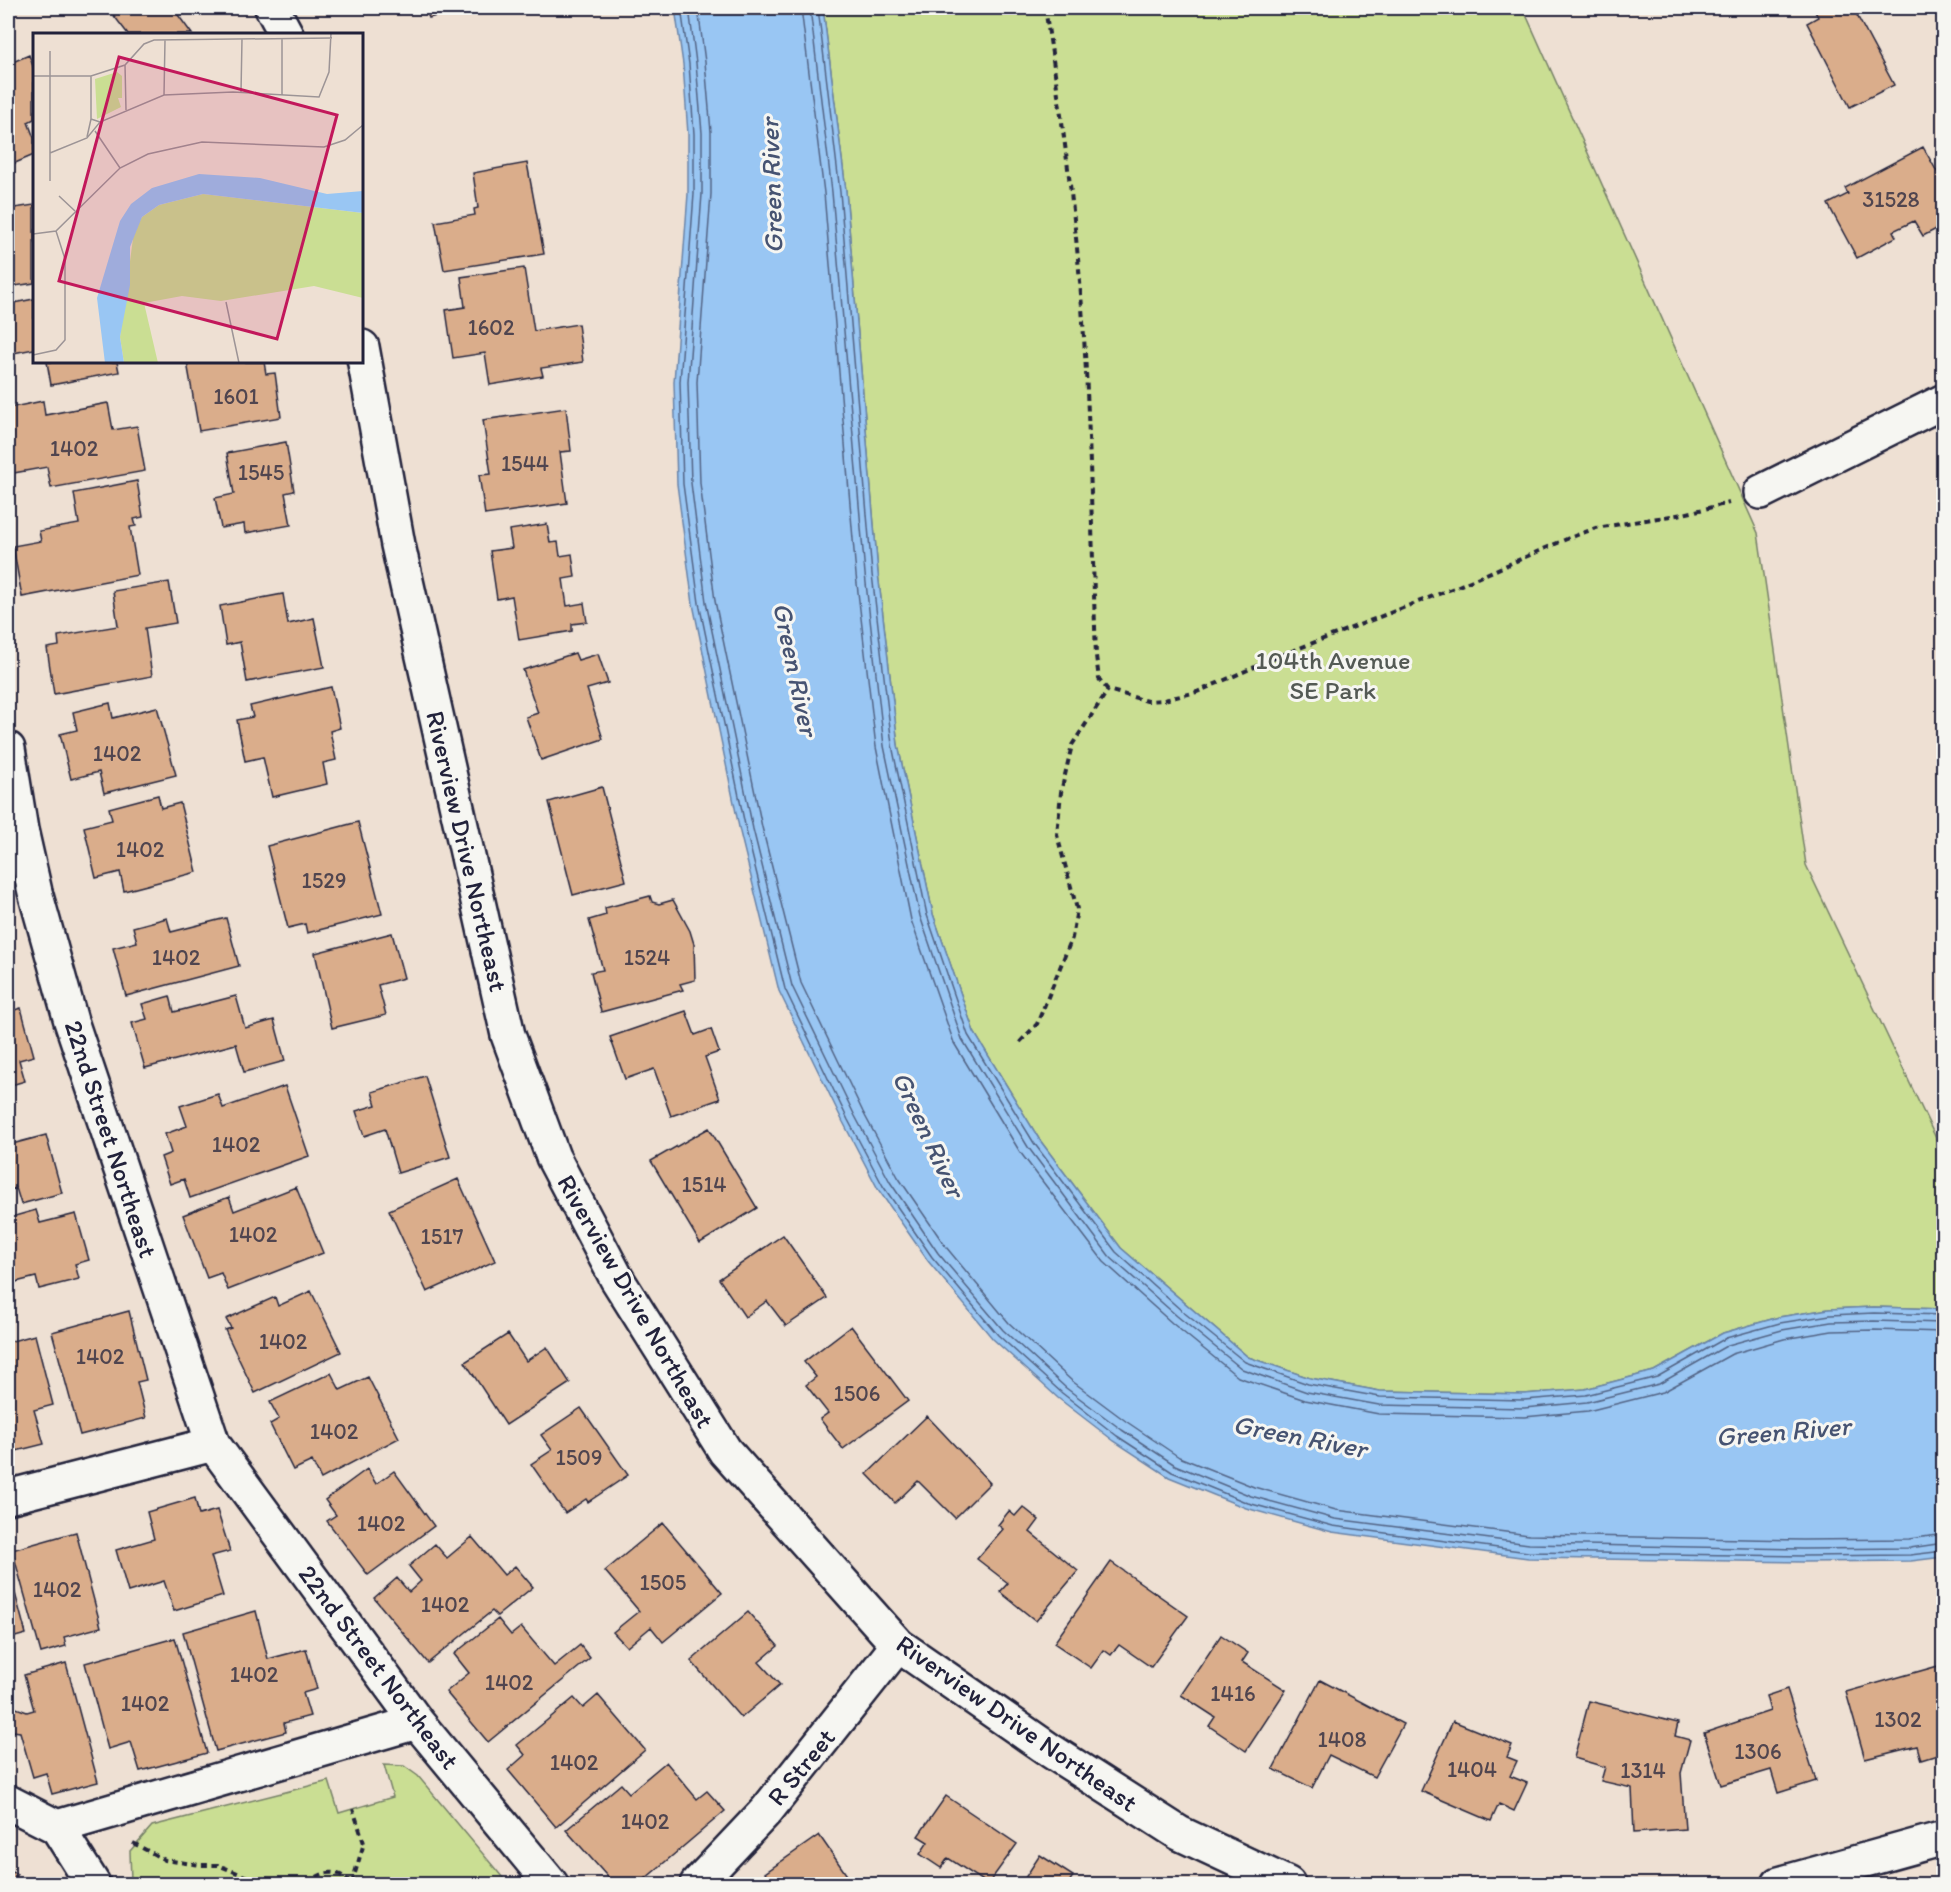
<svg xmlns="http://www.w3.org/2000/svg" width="1951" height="1892" font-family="Itim,sans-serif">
<rect width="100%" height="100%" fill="#eee0d3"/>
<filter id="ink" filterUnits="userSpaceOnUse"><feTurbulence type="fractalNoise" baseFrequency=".0167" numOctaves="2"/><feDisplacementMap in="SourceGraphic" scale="12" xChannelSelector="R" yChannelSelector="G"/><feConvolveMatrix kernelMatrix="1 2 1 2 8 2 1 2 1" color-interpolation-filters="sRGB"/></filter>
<g filter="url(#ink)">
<path fill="#cade93" stroke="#768067" stroke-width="1.5" d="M823,8H1523L1758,533L1806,865L1943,1153V1309L1874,1307L1829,1309L1779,1317L1723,1333L1654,1371L1585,1389L1524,1394L1380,1391L1310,1378L1248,1357L1121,1248L1039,1139L974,1032L933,914L898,745L878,573L846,191Z
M384,1765L404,1766L418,1776L508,1884H133L131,1881L130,1851L152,1826L329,1781L339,1813L393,1797Z"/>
<path fill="#99c6f3" stroke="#6984a9" stroke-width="1.5" d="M675,8H823L846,191L878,573L898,745L933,914L974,1032L1039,1139L1121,1248L1248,1357L1310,1378L1380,1391L1524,1394L1585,1389L1654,1371L1723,1333L1779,1317L1829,1309L1874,1307L1943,1309V1557L1911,1561L1803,1562L1528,1558L1332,1532L1246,1508L1169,1477L1114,1441L1058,1398L993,1339L928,1261L878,1189L843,1122L779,991L740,832L693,604L677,484L674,382L688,194V134L683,64Z"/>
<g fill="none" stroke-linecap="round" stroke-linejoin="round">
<path stroke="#526485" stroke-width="1.5" d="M681,8L689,64L694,134V194L680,382L683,484L699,603L746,830L785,989L848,1120L883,1186L932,1257L998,1335L1062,1393L1117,1436L1172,1472L1248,1503L1333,1526L1528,1552L1803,1556L1910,1555L1944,1551
M689,8L696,63L702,133V194L688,382L691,483L706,602L753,829L792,986L855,1116L890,1182L938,1253L1003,1330L1066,1388L1122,1430L1175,1465L1251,1496L1335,1519L1529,1544L1803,1549L1910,1548L1944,1543
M698,8L705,62L711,132V194L697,382L700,483L715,601L762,827L801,983L863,1112L898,1177L946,1247L1009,1323L1072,1381L1127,1422L1179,1457L1254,1487L1336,1510L1529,1535L1803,1540L1909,1539L1944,1534
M801,8L824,193L856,575L876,747L911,920L954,1043L1020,1152L1104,1262L1172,1323L1238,1377L1305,1400L1379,1414L1524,1417L1588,1411L1663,1392L1732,1354L1784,1339L1832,1331L1874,1330L1944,1332
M810,8L832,192L865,574L884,746L920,916L962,1039L1028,1147L1110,1257L1177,1316L1242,1369L1307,1392L1379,1405L1524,1408L1587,1402L1659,1384L1728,1345L1782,1330L1831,1322L1874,1321L1944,1323
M818,8L840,192L872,574L892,745L927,915L968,1035L1034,1143L1116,1252L1182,1311L1245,1362L1308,1384L1380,1397L1524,1400L1586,1395L1657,1377L1726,1338L1780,1323L1830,1315L1874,1313L1944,1315"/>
</g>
<path fill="#daad8b" stroke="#22223b" stroke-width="1.5" d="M108,8H173L192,34H128Z
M425,8H462L429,18Z
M1813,8H1853L1894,85L1850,107L1807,23L1818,17Z
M29,55L34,69V119L28,122L34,138V155L8,166V64Z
M1923,147L1944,184V225L1923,236L1914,221L1893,231L1896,237L1857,258L1828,204L1848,194L1845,188Z
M527,163L544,254L444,270L435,222L475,215L474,209L478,208L473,173Z
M34,205V283L15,286L10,256H8V209Z
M524,268L534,331L578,324L583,362L541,368L543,376L490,385L485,353L453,358L446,310L465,307L461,277Z
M34,299V349L8,354V304Z
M47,362H117L119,372L51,385Z
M187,362H264L266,374L275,373L281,417L199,431Z
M43,401L45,415L108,403L113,430L137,426L145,471L51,488L47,467L8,474V408Z
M566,408L571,451L560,452L567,503L485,515L479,475L491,474L483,420Z
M286,442L294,491L285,493L291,525L245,533L244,524L221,528L215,498L234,494L227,453Z
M137,481L143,517L134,519L136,526L130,527L138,575L22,597L13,546L41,541L39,531L79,524L74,493Z
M547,524L550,543L558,542L560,556L572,554L575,577L563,579L567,606L584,603L587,622L572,624V631L519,640L512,596L497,599L490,551L512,548L509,530Z
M169,582L176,623L145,628L152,676L54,694L47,648L59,646L58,636L118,626L113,591Z
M283,594L288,624L314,618L324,667L247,682L240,642L226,645L220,606Z
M575,653L578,660L598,654L608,683L587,689L603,739L541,760L526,717L538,713L523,670Z
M331,687L340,728L330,731L336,760L323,763L327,784L272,797L263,757L245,761L237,720L253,717L250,706Z
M110,703L113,718L157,707L176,775L104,793L99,772L71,779L60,734L77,730L73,712Z
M602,787L626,881L573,895L549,802Z
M158,795L161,808L180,803L197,872L124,891L120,872L96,878L84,827L112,820L109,808Z
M358,822L382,914L307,933L305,924L288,928L267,846Z
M650,896L652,902L659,904L673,900L690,931L694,944L695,980L680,984L683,990L601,1012L591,972L603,970L589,920L606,915L605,908Z
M167,918L171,932L226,918L239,966L126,996L113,948L137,942L133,927Z
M392,933L404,978L378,985L386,1015L332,1028L315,953Z
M170,996L174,1012L236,996L245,1028L274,1020L285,1061L244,1072L236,1044L145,1068L132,1023L147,1019L142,1004Z
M21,1008L34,1056L19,1060L25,1081L8,1086V1012Z
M686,1011L695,1035L711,1029L719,1052L705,1057L720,1099L671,1116L654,1069L625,1079L610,1037Z
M425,1076L450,1157L398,1173L385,1129L364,1136L356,1111L376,1105L372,1092Z
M285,1086L309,1156L190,1198L184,1179L170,1184L161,1157L171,1153L165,1134L187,1126L180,1106L218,1094L223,1108Z
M709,1128L757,1208L700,1243L651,1161Z
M46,1135L62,1193L21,1204L16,1188L8,1191V1137L10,1136L12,1144Z
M458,1179L495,1261L427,1292L389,1210Z
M296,1187L323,1253L228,1290L221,1273L207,1278L183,1215L229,1197L234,1211Z
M36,1210L40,1223L76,1214L89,1260L75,1264L79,1279L39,1289L36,1277L8,1284V1218Z
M783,1235L827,1298L786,1326L767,1301L745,1317L719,1279Z
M311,1291L341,1352L255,1393L225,1330L231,1328L226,1319L275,1297L278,1306Z
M129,1311L146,1380L137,1382L146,1418L80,1435L52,1332Z
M851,1326L908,1401L843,1449L820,1419L828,1413L806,1385L816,1377L804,1362Z
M508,1334L526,1361L547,1347L570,1383L506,1425L465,1362Z
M35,1335L53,1405L34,1410L44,1444L8,1453V1342Z
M331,1373L340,1390L368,1377L399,1438L321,1479L312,1461L293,1470L270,1424L279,1419L270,1402Z
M581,1408L628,1475L588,1502L586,1499L565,1513L531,1464L552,1450L541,1435Z
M927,1416L990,1483L955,1518L918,1481L895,1503L867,1474Z
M367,1469L376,1484L394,1471L434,1526L368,1575L327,1521L336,1515L325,1500Z
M195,1498L199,1515L217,1510L230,1551L211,1556L223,1596L174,1611L164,1581L128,1592L116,1550L154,1539L147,1512Z
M1023,1507L1039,1520L1030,1532L1078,1571L1036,1621L1000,1592L1008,1583L977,1559L1003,1529L998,1525L1009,1511L1015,1516Z
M663,1523L722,1593L663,1642L651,1627L627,1647L613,1632L639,1611L605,1571Z
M76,1532L101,1627L64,1637L66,1646L41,1653L12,1550Z
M472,1537L504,1575L515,1566L533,1587L497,1616L492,1611L428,1663L374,1598L397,1578L409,1592L421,1581L409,1566L435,1544L447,1558Z
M1111,1562L1188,1616L1151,1667L1119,1645L1111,1655L1104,1650L1091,1668L1054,1643Z
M8,1567L26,1634L8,1639Z
M256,1611L268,1659L306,1649L317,1689L303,1693L310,1716L284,1723L286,1732L216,1751L183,1632Z
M748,1612L778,1646L759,1662L780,1685L741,1718L691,1661Z
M498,1619L511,1635L521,1627L554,1666L580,1645L590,1658L488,1742L446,1692L469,1673L454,1654Z
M1221,1635L1248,1653L1242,1662L1286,1690L1246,1751L1209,1726L1215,1717L1181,1695Z
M175,1638L207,1753L140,1771L131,1742L108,1749L85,1663Z
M66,1663L98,1782L52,1794L46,1773L33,1777L20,1732L13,1731L8,1743V1705L27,1712L34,1710L24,1675Z
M1938,1666L1944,1687V1753L1921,1760L1917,1746L1865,1759L1846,1692Z
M1320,1680L1403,1724L1374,1777L1329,1755L1312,1788L1273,1769Z
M1787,1689L1816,1781L1778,1793L1771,1770L1721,1785L1704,1733L1770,1711L1766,1696Z
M598,1695L645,1750L556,1827L508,1770L525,1755L517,1745L574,1698L583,1708Z
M1589,1701L1678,1723L1675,1736L1690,1740L1681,1773L1685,1829L1634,1833L1632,1788L1601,1781L1605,1767L1574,1758Z
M1453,1721L1512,1745L1507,1757L1517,1761L1510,1776L1527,1783L1514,1811L1499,1804L1491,1821L1421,1791Z
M666,1762L697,1799L707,1791L725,1811L639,1884H614L566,1830L621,1784L629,1793Z
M946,1796L1017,1844L988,1884L948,1858L941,1868L920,1854L928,1842L918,1836Z
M819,1835L853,1884H773L765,1873Z
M1040,1855L1073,1876L1068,1884H1021Z
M8,1870L17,1874L12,1884H8Z"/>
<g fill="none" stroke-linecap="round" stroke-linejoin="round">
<g stroke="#22223b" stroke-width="38">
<path id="minor" d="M272,8L286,34
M362,347L398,545L508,1035L553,1157L617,1279L725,1451L898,1645L1051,1751L1179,1833L1288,1884
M1761,492L1944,401
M8,749L21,830L35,892L71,1021L213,1444L417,1722L551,1884
M8,1497L213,1444
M8,1802L57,1827L93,1884
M57,1827L417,1722
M697,1884L767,1810L898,1645
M1779,1884L1944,1838"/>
</g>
<path stroke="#22223b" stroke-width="4" stroke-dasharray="6 4.5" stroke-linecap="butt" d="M1045,8C1057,84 1068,161 1076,238C1090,377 1091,517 1096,656L1099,679L1108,690L1147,701L1164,700L1197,692L1287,653L1454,588L1569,538L1596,528L1683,514L1729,503
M1020,1042L1037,1024L1072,938L1077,909L1057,835L1061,792L1072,745L1108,690
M133,1843L165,1860L200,1865H218L264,1884
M352,1883L364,1843L353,1809
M309,1884C322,1869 339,1869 352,1884"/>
<use href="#minor" stroke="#f6f6f2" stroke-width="33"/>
</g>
</g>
<g text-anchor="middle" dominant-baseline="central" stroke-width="6" stroke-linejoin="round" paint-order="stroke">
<g font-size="22" fill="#50454f">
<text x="1891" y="199">31528</text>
<text x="491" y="327">1602</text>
<text x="236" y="396">1601</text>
<text x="74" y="448">1402</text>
<text x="525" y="463">1544</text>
<text x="261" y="472">1545</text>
<text x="117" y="753">1402</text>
<text x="140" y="849">1402</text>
<text x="324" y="880">1529</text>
<text x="176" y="957">1402</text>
<text x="647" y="957">1524</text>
<text x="236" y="1144">1402</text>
<text x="704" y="1184">1514</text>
<text x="253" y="1234">1402</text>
<text x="442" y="1236">1517</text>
<text x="283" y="1341">1402</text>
<text x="100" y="1356">1402</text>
<text x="857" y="1393">1506</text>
<text x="334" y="1431">1402</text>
<text x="579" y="1457">1509</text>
<text x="381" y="1523">1402</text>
<text x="663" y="1582">1505</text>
<text x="57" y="1589">1402</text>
<text x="445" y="1604">1402</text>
<text x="254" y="1674">1402</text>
<text x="509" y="1682">1402</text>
<text x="1233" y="1693">1416</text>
<text x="145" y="1703">1402</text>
<text x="1898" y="1719">1302</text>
<text x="1342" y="1739">1408</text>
<text x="1758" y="1751">1306</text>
<text x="574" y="1762">1402</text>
<text x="1472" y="1769">1404</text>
<text x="1643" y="1770">1314</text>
<text x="645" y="1821">1402</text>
</g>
<g font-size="26" fill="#545a55" stroke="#f6f6f2">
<text x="1333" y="660">104th Avenue<tspan x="1333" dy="30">SE Park</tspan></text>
</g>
<g font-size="26" fill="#22223b" stroke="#f6f6f2">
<text transform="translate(467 851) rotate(77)">Riverview Drive Northeast</text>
<text transform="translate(111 1139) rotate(72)">22nd Street Northeast</text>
<text transform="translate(636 1301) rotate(60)">Riverview Drive Northeast</text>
<text transform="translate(379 1667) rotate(53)">22nd Street Northeast</text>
<text transform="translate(1017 1723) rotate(35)">Riverview Drive Northeast</text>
<text transform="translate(801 1767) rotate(-51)">R Street</text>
</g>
<g font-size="27" font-style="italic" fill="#465372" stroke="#f6f6f2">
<text transform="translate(771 186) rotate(-92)">Green River</text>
<text transform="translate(796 669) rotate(78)">Green River</text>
<text transform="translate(929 1134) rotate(65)">Green River</text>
<text transform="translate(1783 1431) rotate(-5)">Green River</text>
<text transform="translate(1300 1436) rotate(11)">Green River</text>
</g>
</g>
<g transform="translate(33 33)">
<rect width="330" height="330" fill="#eee0d3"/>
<path d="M84,39L89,43V65H85L88,74L64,86L62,46ZM170,161L330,180V265L281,253L188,268L149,263L111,270L125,330H91L87,304L101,198L109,184L126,172Z" fill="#cade93"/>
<path d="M166,141L227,145L294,161L330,158V180L170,161L126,172L109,184L97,214V252L87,304L91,330H72L64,265L87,188L98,171L119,155Z" fill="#99c6f3"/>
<path fill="none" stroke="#9c9496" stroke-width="1.5" d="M249,6V62M17,18V148M92,32L93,77M0,43H58L92,32L111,11L121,7L299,5M58,43V86M208,59L209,6M131,62L132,7M62,98L87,135M54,104L58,86L67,89M17,120L54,105L67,89L131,62L200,59L286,64L296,39L298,0M26,163L42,178M0,201L23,198L87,135L115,121L169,109L291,114L312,107L330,92M193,269L206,330M0,322L23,317L32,307V226L23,198"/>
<path fill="#c2185b" fill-opacity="0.15" stroke="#c2185b" stroke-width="3" d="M86,24L304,82L244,306L26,248Z"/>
<rect width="330" height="330" fill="none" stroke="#22223b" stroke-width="3"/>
</g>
<rect width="1951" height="1892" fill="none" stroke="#f6f6f2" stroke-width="30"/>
<rect x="15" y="15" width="1921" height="1862" fill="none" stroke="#22223b" stroke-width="2" filter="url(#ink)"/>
</svg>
